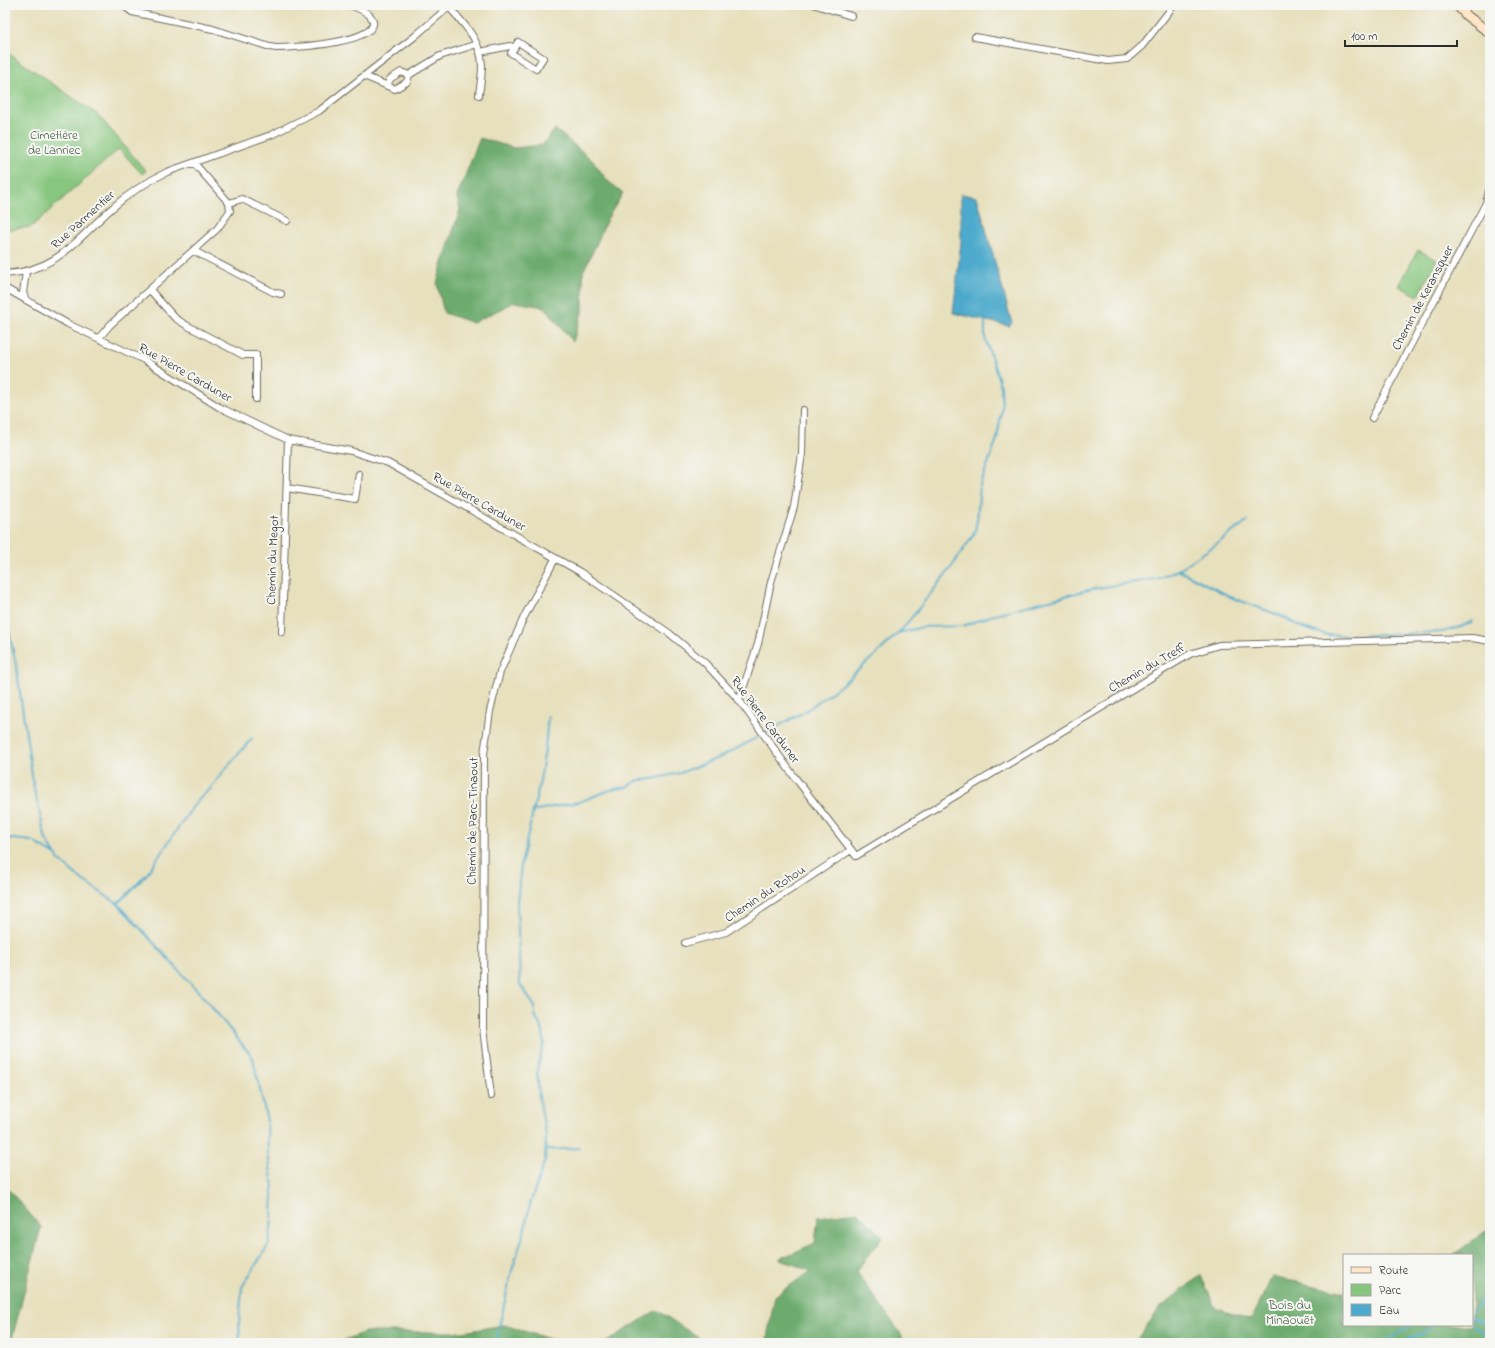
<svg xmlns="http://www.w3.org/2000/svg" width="1495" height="1348" font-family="'Indie Flower',sans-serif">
<rect width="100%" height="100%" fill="#f6f6f2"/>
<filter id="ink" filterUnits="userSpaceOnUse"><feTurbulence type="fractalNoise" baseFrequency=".025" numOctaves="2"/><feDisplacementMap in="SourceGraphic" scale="8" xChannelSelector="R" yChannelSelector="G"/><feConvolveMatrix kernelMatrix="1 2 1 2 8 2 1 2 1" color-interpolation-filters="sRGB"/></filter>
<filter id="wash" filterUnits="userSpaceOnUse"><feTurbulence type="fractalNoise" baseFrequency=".012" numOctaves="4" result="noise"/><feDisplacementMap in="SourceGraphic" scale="16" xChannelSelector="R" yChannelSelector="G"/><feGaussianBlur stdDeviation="0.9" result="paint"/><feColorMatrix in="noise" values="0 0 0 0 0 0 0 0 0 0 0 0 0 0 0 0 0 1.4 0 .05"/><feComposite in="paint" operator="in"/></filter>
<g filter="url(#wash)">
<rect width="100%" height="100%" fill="#e7e0bd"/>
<path fill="#86c67e" stroke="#587854" d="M5,51L98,115L146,171L142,174L119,149L31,227L5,230Z
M1418,250L1437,260L1418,296L1399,286Z"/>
<path fill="#6cab6d" stroke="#4c6b4c" d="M555,129L592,160L608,181L623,193L607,219L596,245L583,272V309L573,342L545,307L514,302L473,323L444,313L437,284L442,265L460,210L457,196L480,138L514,148L543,145Z
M5,1185L41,1227L11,1343H5Z
M858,1212L883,1237L856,1271L900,1333L905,1343H766L775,1296L811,1271L779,1259L815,1243L818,1217Z
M1490,1228V1343H1134L1160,1308L1201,1275L1215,1308L1251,1320L1272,1277L1344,1292V1325H1472V1255H1453Z
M657,1310L706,1343H605Z
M504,1325L563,1343H337L365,1332H463Z"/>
<path fill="#4eaacc" stroke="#3c6a7c" d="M961,194L977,197L1012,323L1009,326L953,313L961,242Z"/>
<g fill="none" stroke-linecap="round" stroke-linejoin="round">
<path stroke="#4eaacc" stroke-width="2" d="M1178,570L1233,598L1279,615L1303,628L1327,635L1360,636L1442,632L1461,627L1473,621
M5,611L16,665L34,789L46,840L59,860L81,879L118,904L207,1001L253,1058L267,1121L268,1153L273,1188L272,1220L269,1244L242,1287L239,1324L240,1343
M898,633L923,627L963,626L999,613L1092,589L1160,578L1178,570L1214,546L1247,521
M532,811L579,802L610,790L626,787L639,780H647L680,773L721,757L804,712L840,686L880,651L904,627L950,569L974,534L977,521L980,485L997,439L1002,408L1001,387L985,338V319
M5,838L32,841L54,854
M118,904L146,875L196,802L210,789L223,772L252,738
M546,1150L579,1148
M1472,1313L1490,1290
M1472,1317L1490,1326
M1472,1324L1490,1338
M497,1343L498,1332L511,1274L524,1232L530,1204L545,1160L546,1135L539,1097L537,1071L544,1043L543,1031L535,1015V1007L520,984L517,903L521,865L540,781L545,749L548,716
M1220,1343L1232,1341L1249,1343
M1235,1343L1243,1340L1251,1343
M1384,1343L1413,1325
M1404,1343L1407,1340L1420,1334L1431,1325"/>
</g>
</g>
<g filter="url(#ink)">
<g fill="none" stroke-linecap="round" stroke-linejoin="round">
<g stroke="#6d6a5e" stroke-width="8">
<path id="minor" d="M123,5L132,12L213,29L270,47L276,48C288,48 389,43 371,17C367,11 357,8 350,5
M816,5L851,16
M449,7C464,24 482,42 482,66C482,76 480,86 479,95
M975,37L1108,61L1127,59L1142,46L1174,5
M518,42L543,58L536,69L511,53Z
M480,52L510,46L514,48
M364,76L395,89L407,82L409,75L440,56L477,44
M387,86L390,79L401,72L409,75
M229,203L242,199L287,221
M194,251L273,292L281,294
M5,274C57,271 75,241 111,209C128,194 146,182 167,172L271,135L319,111L414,37L451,5
M5,288L68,324L144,360L219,407L288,440L351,451L388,463L580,572L669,633L705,663L739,700L793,775L856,856L1190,654L1219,645L1472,638L1490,641
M150,290L175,318L186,325L243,355H256V399
M26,300L23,293L26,272
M99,338L110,325L217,229L230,211L229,203L194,163
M1372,418L1486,203L1490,187
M287,488L355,499L359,474
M282,632L288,440
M739,700L758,644L771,582L794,507L802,454L803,410
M685,943L726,932L851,850
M491,1096L483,1028L484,754L490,711L500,672L524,617L555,559"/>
</g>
<g stroke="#6d6a5e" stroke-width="11">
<path id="secondary" d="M1457,5L1467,16L1490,33"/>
</g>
<use href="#minor" stroke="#fff" stroke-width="6"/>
<use href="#secondary" stroke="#ffe4c6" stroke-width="9"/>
</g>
</g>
<g text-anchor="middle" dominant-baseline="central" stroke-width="4" stroke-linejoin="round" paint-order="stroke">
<g font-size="13" fill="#465a44" stroke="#f6f6f2">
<text x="54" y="135">Cimetière<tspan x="54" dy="15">de Lanriec</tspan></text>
<text x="1290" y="1305">Bois du<tspan x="1290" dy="15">Minaouët</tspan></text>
</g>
<g font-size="13" fill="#2b2b2b" stroke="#f6f6f2">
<text transform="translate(83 220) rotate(-42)">Rue Parmentier</text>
<text transform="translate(1423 298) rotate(-62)">Chemin de Keransquer</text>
<text transform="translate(185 373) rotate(30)">Rue Pierre Carduner</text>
<text transform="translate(479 502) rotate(30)">Rue Pierre Carduner</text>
<text transform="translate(273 560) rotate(-88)">Chemin du Megot</text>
<text transform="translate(1147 668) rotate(-30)">Chemin du Treff</text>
<text transform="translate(765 720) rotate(53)">Rue Pierre Carduner</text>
<text transform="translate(473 821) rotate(-89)">Chemin de Parc-Tinaout</text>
<text transform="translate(765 894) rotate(-33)">Chemin du Rohou</text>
</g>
</g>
<rect width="1495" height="1348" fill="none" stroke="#f6f6f2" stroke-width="20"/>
<rect x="1343" y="1254" width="130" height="72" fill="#f6f6f2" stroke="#a5a5a2"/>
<rect x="1351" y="1267" width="20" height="6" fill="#ffe4c6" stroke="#a5a5a2"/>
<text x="1379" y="1274" font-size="12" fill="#2b2b2b">Route</text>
<rect x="1351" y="1284" width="20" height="12" fill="#86c67e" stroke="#a5a5a2"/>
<text x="1379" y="1294" font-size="12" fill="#2b2b2b">Parc</text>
<rect x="1351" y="1304" width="20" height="12" fill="#4eaacc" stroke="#a5a5a2"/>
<text x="1379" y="1314" font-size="12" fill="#2b2b2b">Eau</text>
<path d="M1345 40v6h112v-6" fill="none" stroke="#2b2b2b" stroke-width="2"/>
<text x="1351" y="40" font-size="12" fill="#2b2b2b" stroke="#f6f6f2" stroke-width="3" paint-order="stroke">100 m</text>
</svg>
